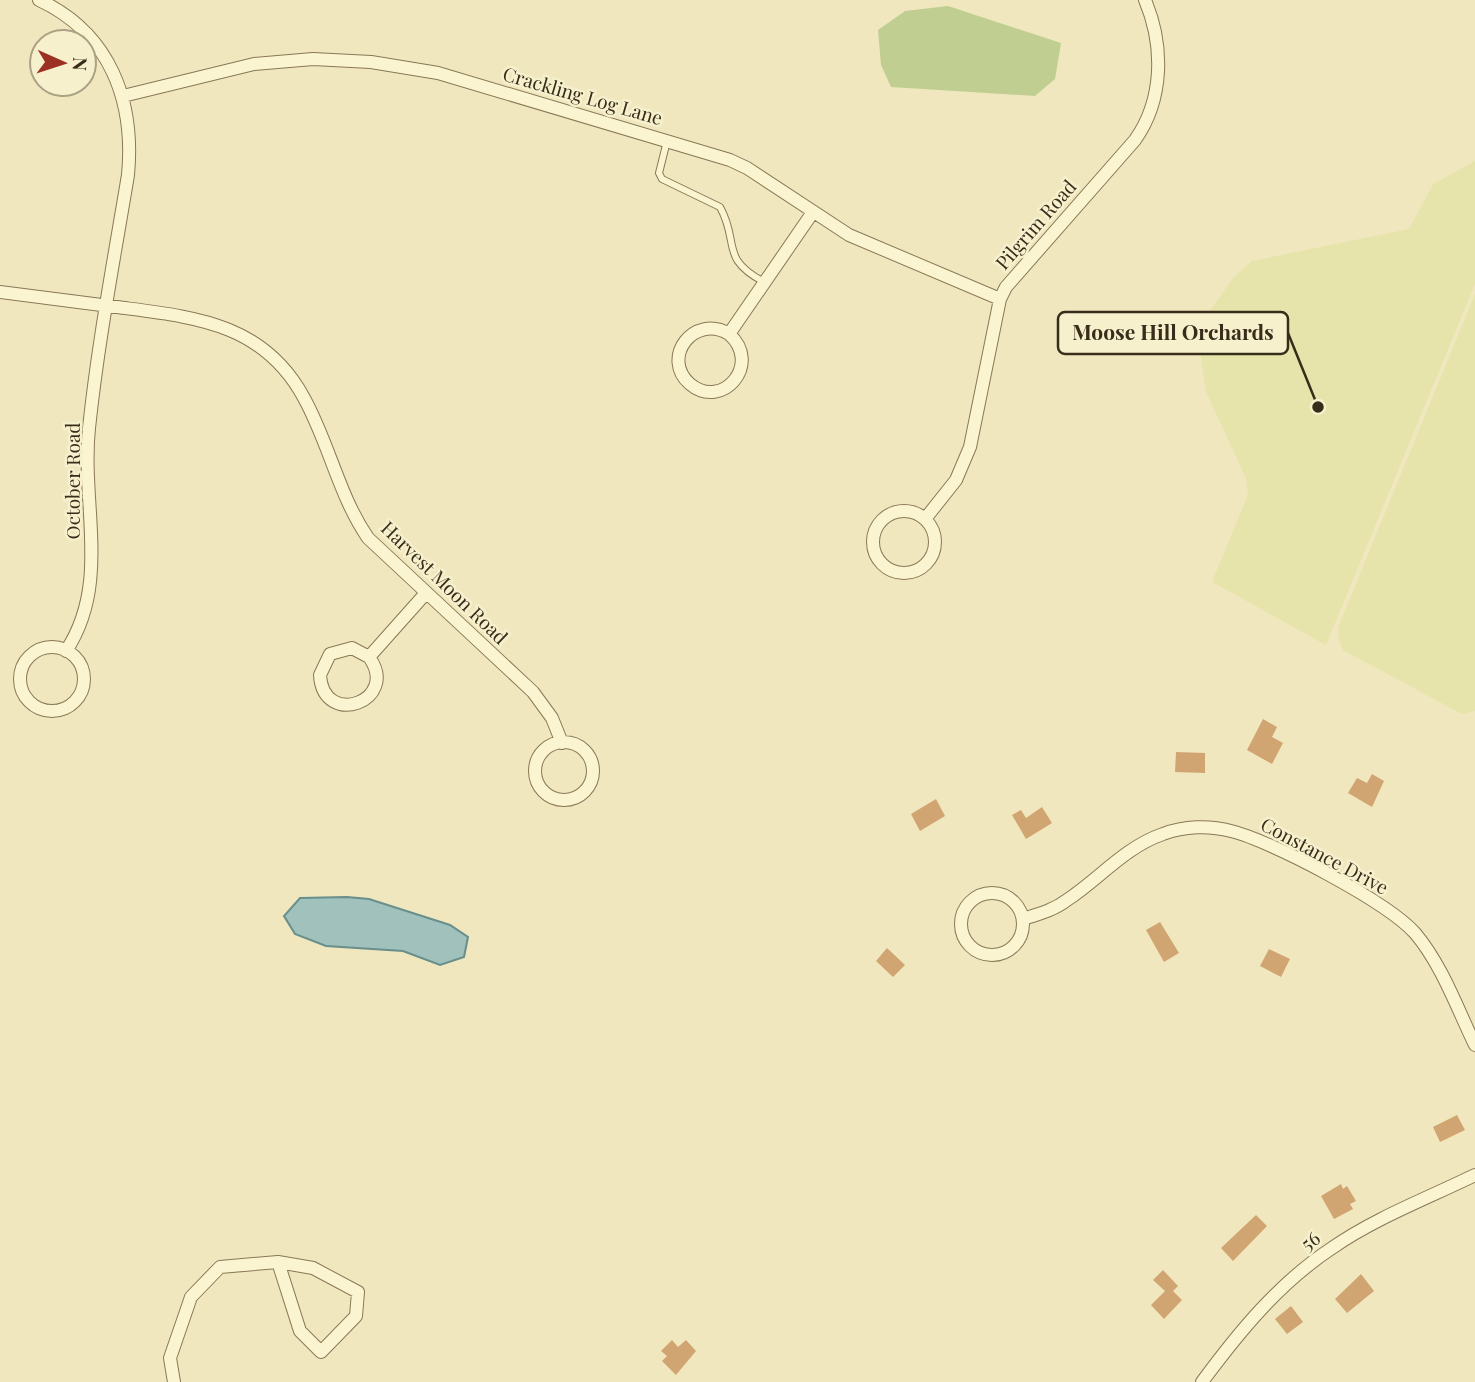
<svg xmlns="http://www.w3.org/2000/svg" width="1475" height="1382" font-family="'Playfair Display',serif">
<rect width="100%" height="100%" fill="#f0e7be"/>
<path fill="#e6e4aa" d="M1475,161V284L1326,645L1214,583L1213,579L1248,495L1246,478L1206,392L1200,352L1207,315L1233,278L1252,261L1409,229L1433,184Z
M1475,294V711L1462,714L1343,650L1338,638L1339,625Z"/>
<path fill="#c0cf91" d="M948,6L1061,43L1055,79L1035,96L891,87L881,65L878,30L905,11Z"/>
<path fill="#a1c1bc" stroke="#688f8b" stroke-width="2" d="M347,897L369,899L450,925L468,937L464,957L440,965L403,951L326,946L295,934L284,916L300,898Z"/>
<path fill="#d1a571" d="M1263,719L1277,727L1272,737L1283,743L1272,764L1247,750Z
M1176,752L1205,753V773L1175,772Z
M1372,774L1384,781L1372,807L1348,793L1357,778L1367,783Z
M936,799L945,816L920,831L911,814Z
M1042,807L1052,823L1026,839L1012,815L1021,810L1026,818Z
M1160,922L1179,953L1164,962L1146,930Z
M887,948L905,965L893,977L876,961Z
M1269,949L1290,959L1281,977L1260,966Z
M1457,1115L1465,1130L1440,1142L1433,1127Z
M1341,1184L1343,1189L1347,1186L1356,1201L1350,1204L1353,1209L1334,1219L1321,1196Z
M1256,1215L1267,1226L1233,1261L1221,1248Z
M1163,1270L1178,1286L1173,1291L1182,1300L1164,1319L1151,1305L1165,1291L1153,1280Z
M1361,1274L1374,1291L1347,1313L1335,1299Z
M1291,1306L1303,1322L1287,1334L1275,1319Z
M672,1340L678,1347L686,1340L696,1351L676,1375L662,1361L667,1356L661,1351Z"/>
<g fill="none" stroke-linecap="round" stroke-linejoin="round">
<g stroke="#897855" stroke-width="8">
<path id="lane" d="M667,141L659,173L662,179L720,207C740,243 719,258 764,282"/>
</g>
<g stroke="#897855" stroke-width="14">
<path id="street" d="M39,0C110,33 135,101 128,175C114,259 98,343 89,428C81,505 111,583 66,651
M123,96L254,64L313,59L371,62L438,73L730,160L747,168L849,235L1000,299
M0,292C39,297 78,302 117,307C193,317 263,322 304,398C329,443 339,496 368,538L533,692L552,718L562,743
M729,334C694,313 660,358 690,384C722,411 763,364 729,334L813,212
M873 542a31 31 0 1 1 62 0a31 31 0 1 1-62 0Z
M925,519L956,480L970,447L1000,299L1006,287L1135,140C1164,99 1164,45 1145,0
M20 679a32 32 0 1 1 64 0a32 32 0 1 1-64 0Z
M369,657L352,648L330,654L320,675C323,729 401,701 369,657L426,593
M535 771a29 29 0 1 1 58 0a29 29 0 1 1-58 0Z
M961 924a31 31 0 1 1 62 0a31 31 0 1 1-62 0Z
M1023,919C1039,914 1054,910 1067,900C1099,879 1125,847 1163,834C1184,826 1209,825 1231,831C1272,841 1387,902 1415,933C1442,965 1457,1008 1475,1045
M174,1382L170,1358L191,1297L220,1267L278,1262L313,1268L358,1292L356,1316L321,1352L300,1331L278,1262
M1202,1382C1239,1332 1279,1283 1332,1248C1375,1218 1428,1198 1475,1175"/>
</g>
<use href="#lane" stroke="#fbf4d1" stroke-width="6"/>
<use href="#street" stroke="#fbf4d1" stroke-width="12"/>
</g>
<g text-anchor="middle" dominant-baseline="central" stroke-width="5" stroke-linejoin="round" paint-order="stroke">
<g font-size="19" fill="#382c1b" stroke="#f7f0cd">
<text transform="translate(583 95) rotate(16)">Crackling Log Lane</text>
<text transform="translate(1035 224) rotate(-49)">Pilgrim Road</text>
<text transform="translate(72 481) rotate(-90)">October Road</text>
<text transform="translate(445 582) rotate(44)">Harvest Moon Road</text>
<text transform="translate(1325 855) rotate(28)">Constance Drive</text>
<text transform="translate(1310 1240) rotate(-35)">56</text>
</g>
</g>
<path fill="none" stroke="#382c1b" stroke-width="2.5" d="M1318 407L1288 333"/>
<circle fill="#382c1b" stroke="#f7f0cd" stroke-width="2.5" cx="1318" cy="407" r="7"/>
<rect fill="#f7f0cd" stroke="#382c1b" stroke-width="2.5" x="1058" y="312" width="230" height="42" rx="7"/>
<g font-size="21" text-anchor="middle" font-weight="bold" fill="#382c1b">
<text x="1173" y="340">Moose Hill Orchards</text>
</g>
<g transform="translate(63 63) rotate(93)"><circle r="33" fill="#f7f0cd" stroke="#aba286" stroke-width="2"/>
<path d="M0-5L12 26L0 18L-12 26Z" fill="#9c3022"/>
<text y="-10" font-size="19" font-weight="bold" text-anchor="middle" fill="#382c1b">N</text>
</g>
</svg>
